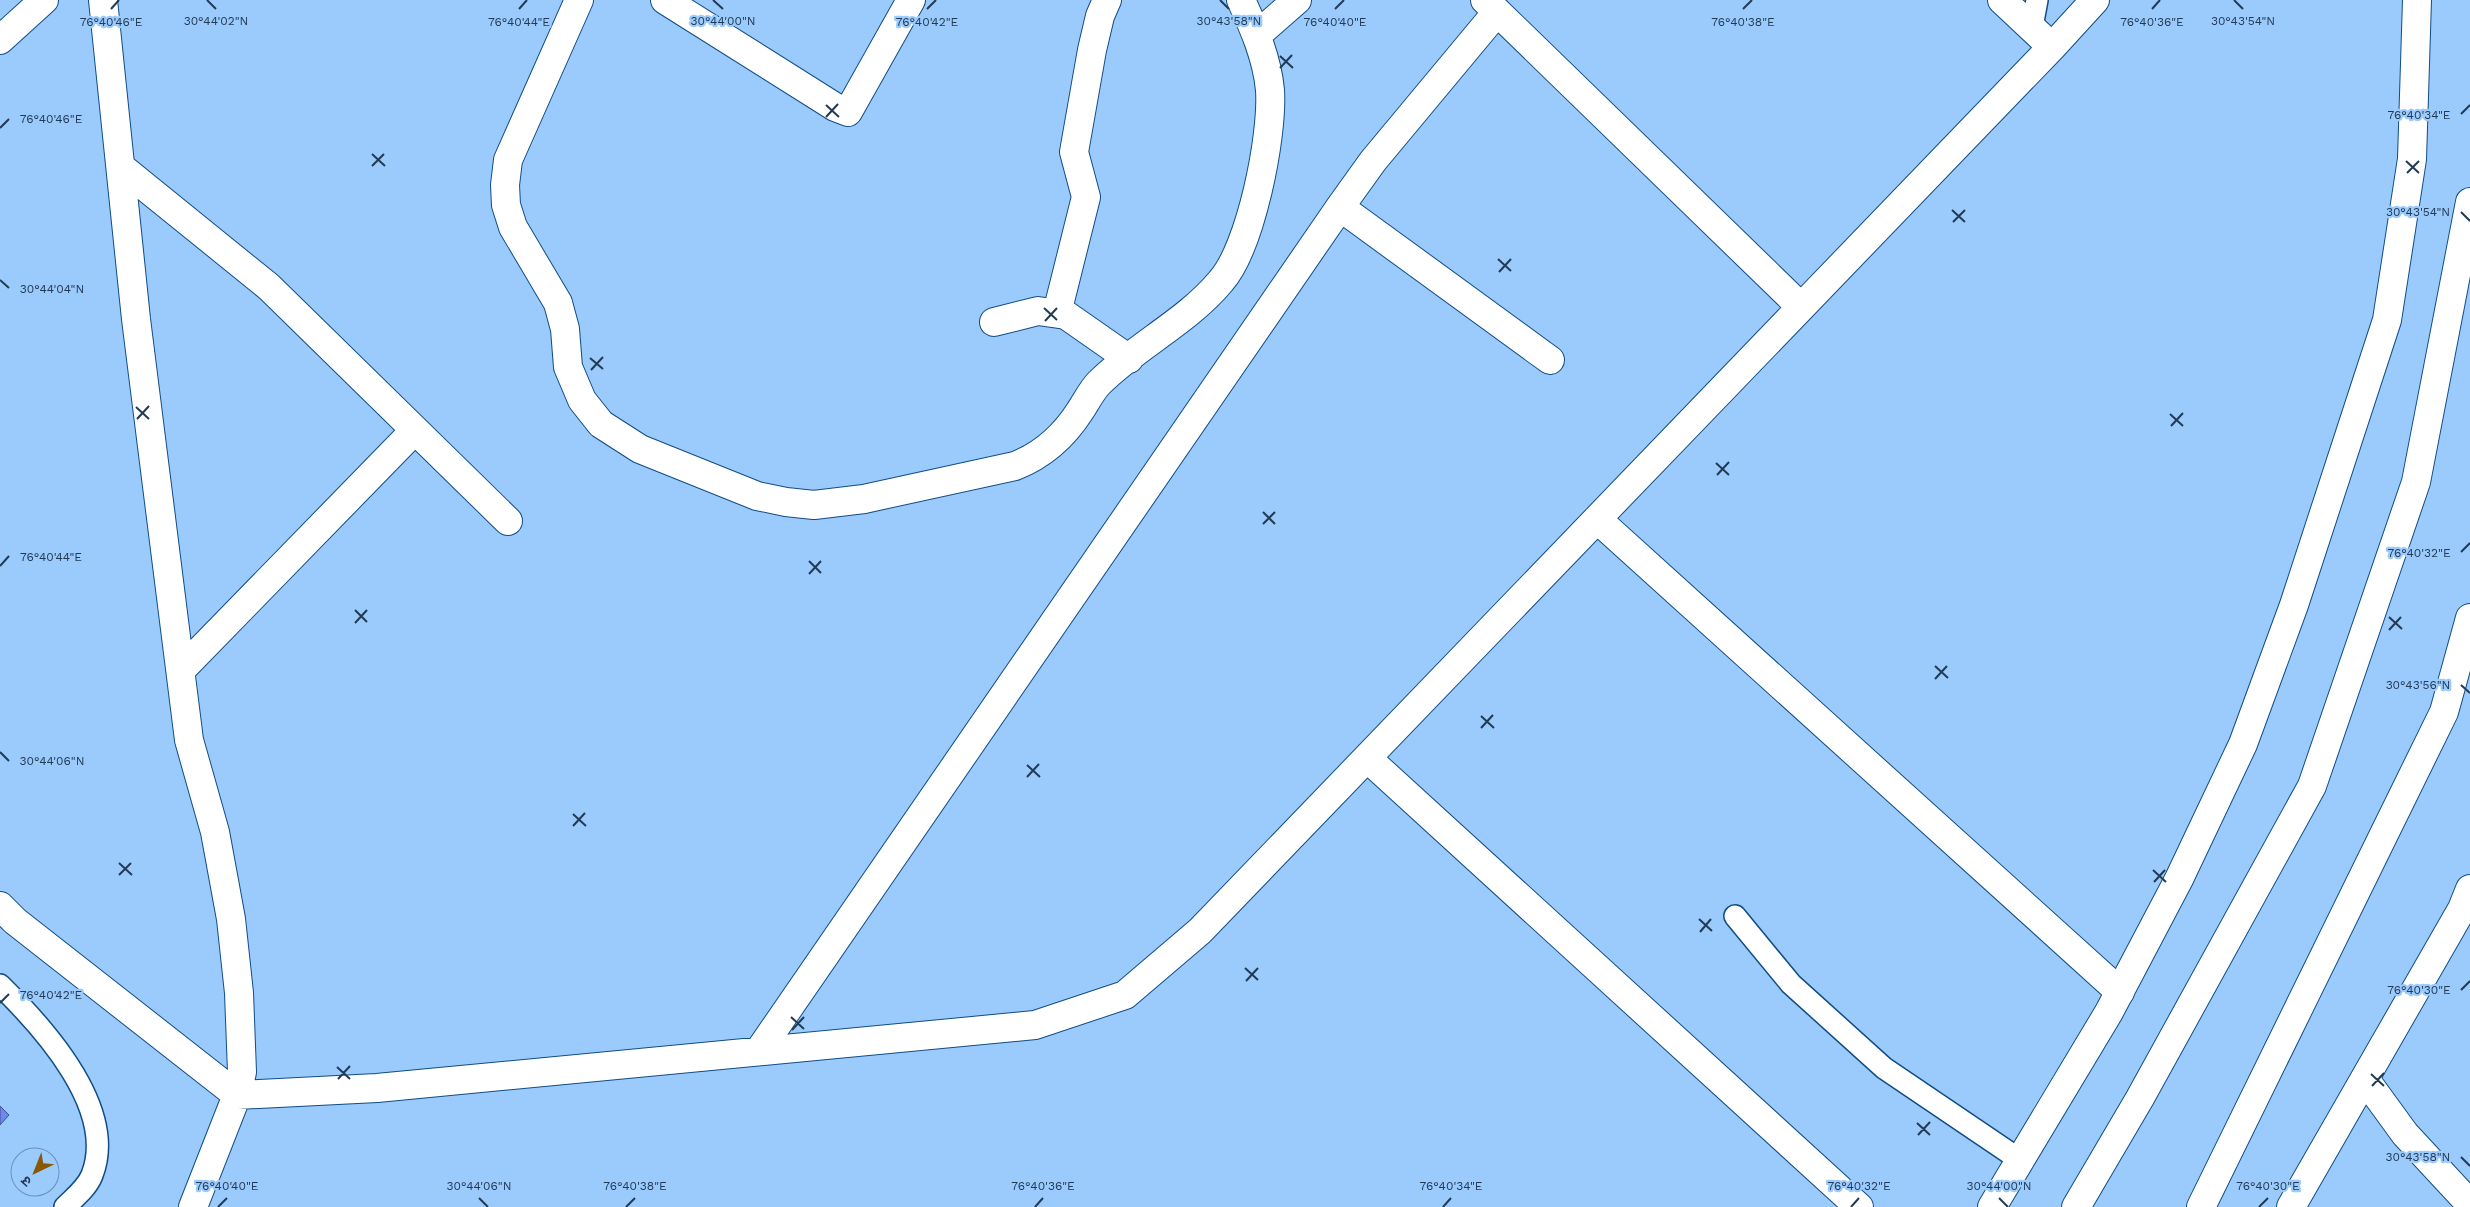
<svg xmlns="http://www.w3.org/2000/svg" width="2470" height="1207" font-family="'Work Sans','Noto Sans Devanagari',sans-serif">
<rect width="100%" height="100%" fill="#9bcafd"/>
<path fill="#6e89ed" stroke="#405193" d="M0,1106L9,1115L0,1125Z"/>
<g fill="none" stroke-linecap="round" stroke-linejoin="round">
<g stroke="#0f4d84" stroke-width="24">
<path id="service" d="M2032,27L2037,0
M1735,916L1791,984L1884,1068L2020,1160
M0,985C43,1027 118,1109 92,1175C87,1188 75,1197 65,1207"/>
</g>
<g stroke="#0f4d84" stroke-width="30">
<path id="minor" d="M103,0L136,319L189,740L215,832L231,919L239,993L242,1072L237,1095L193,1207
M579,0L508,160L505,185L506,205L513,227L558,303L565,329L568,367L582,400L601,424L640,449L757,496L786,502L814,505L864,499L1015,466C1043,455 1064,436 1080,411C1086,402 1092,390 1099,383C1137,345 1187,322 1221,281C1251,247 1273,136 1270,90C1267,58 1254,28 1241,0
M665,0L835,107L848,112L911,0
M1485,0L1801,307
M1257,35L1297,0
M0,40L44,0
M2052,47L2095,0
M122,168L269,287L508,521
M1340,207L1550,360
M1057,313L1086,197L1074,152L1092,50L1100,16L1107,0
M994,322L1038,311L1066,315L1129,359
M1597,519L2120,992
M181,670L415,430
M1367,758L1859,1207
M0,906L15,921L237,1095L377,1088L1035,1025L1125,995L1200,931L2052,47L2002,0
M759,1051L1340,207L1373,161L1497,12
M2365,1079L2405,1134L2470,1204"/>
</g>
<g stroke="#0f4d84" stroke-width="30">
<path id="tertiary" d="M1992,1207L2109,1012L2179,879L2243,744L2294,605L2387,320L2412,159L2417,0
M2291,1207L2462,909L2470,889"/>
</g>
<g stroke="#0f4d84" stroke-width="30">
<path id="secondary" d="M2076,1207L2140,1098L2312,786L2416,482L2470,202
M2201,1207L2444,712L2470,618"/>
</g>
<use href="#service" stroke="#fff" stroke-width="21"/>
<use href="#minor" stroke="#fff" stroke-width="28"/>
<use href="#tertiary" stroke="#fff" stroke-width="28"/>
<use href="#secondary" stroke="#fff" stroke-width="28"/>
</g>
<path fill="none" stroke="#223b54" stroke-width="2" d="M207,0L216,9M713,0L723,9M1220,0L1229,9M2234,0L2243,9M111,9L119,0M519,9L527,0M927,9L936,0M1335,9L1344,0M1743,9L1752,0M2152,9L2160,0M1280,56L1293,68M1280,68L1292,55M826,105L839,117M2461,114L2470,105M826,117L838,104M0,128L9,119M372,154L385,166M2406,161L2419,173M372,166L384,154M2407,173L2419,161M1952,210L1965,222M2461,212L2470,221M1953,222L1965,210M1498,259L1511,271M1499,272L1511,259M0,280L9,288M1044,308L1057,320M1045,321L1057,308M590,358L603,369M591,370L603,357M136,407L149,419M2170,414L2183,426M137,419L149,406M2171,426L2183,413M1716,463L1729,475M1717,475L1729,462M1263,512L1275,524M1263,524L1275,512M2461,552L2470,543M809,561L821,573M0,566L9,556M809,574L821,561M355,610L367,622M2389,617L2402,629M355,623L367,610M2389,630L2401,617M1935,666L1948,678M1935,679L1947,666M2461,685L2470,693M1481,716L1494,728M1481,728L1493,715M0,752L9,761M1027,765L1040,777M1027,777L1039,764M573,814L586,826M573,826L585,813M119,863L132,875M2153,870L2166,882M119,875L131,863M2154,882L2165,870M1699,919L1712,931M1700,932L1711,919M1245,968L1258,980M1246,981L1258,968M2461,990L2470,981M0,1003L9,994M791,1017L804,1029M792,1030L804,1017M337,1067L350,1079M2371,1074L2384,1086M338,1079L350,1066M2372,1086L2384,1073M1917,1123L1930,1135M1918,1135L1930,1122M2461,1157L2470,1166M479,1198L488,1207M1999,1198L2008,1207M218,1207L227,1198M626,1207L635,1198M1035,1207L1043,1198M1443,1207L1451,1198M1851,1207L1859,1198M2259,1207L2268,1198"/>
<g font-size="12" text-anchor="middle" fill="#223b54" stroke="#9bcafd" stroke-width="4.5" stroke-linejoin="round" paint-order="stroke">
<text x="216" y="25">30°44'02"N</text>
<text x="723" y="25">30°44'00"N</text>
<text x="1229" y="25">30°43'58"N</text>
<text x="2243" y="25">30°43'54"N</text>
<text x="111" y="26">76°40'46"E</text>
<text x="519" y="26">76°40'44"E</text>
<text x="927" y="26">76°40'42"E</text>
<text x="1335" y="26">76°40'40"E</text>
<text x="1743" y="26">76°40'38"E</text>
<text x="2152" y="26">76°40'36"E</text>
<text x="2419" y="119">76°40'34"E</text>
<text x="51" y="123">76°40'46"E</text>
<text x="2418" y="216">30°43'54"N</text>
<text x="52" y="293">30°44'04"N</text>
<text x="2419" y="557">76°40'32"E</text>
<text x="51" y="561">76°40'44"E</text>
<text x="2418" y="689">30°43'56"N</text>
<text x="52" y="765">30°44'06"N</text>
<text x="2419" y="994">76°40'30"E</text>
<text x="51" y="999">76°40'42"E</text>
<text x="2418" y="1161">30°43'58"N</text>
<text x="227" y="1190">76°40'40"E</text>
<text x="635" y="1190">76°40'38"E</text>
<text x="1043" y="1190">76°40'36"E</text>
<text x="1451" y="1190">76°40'34"E</text>
<text x="1859" y="1190">76°40'32"E</text>
<text x="2268" y="1190">76°40'30"E</text>
<text x="479" y="1190">30°44'06"N</text>
<text x="1999" y="1190">30°44'00"N</text>
</g>
<g transform="translate(35 1172) rotate(223)"><circle r="24" fill="#9bcafd" stroke="#6b91b9"/>
<path d="M0-4L9 19L0 12L-9 19Z" fill="#8a5802"/>
<text y="-8" font-size="14" font-weight="bold" text-anchor="middle" fill="#223b54">उ</text>
</g>
</svg>
